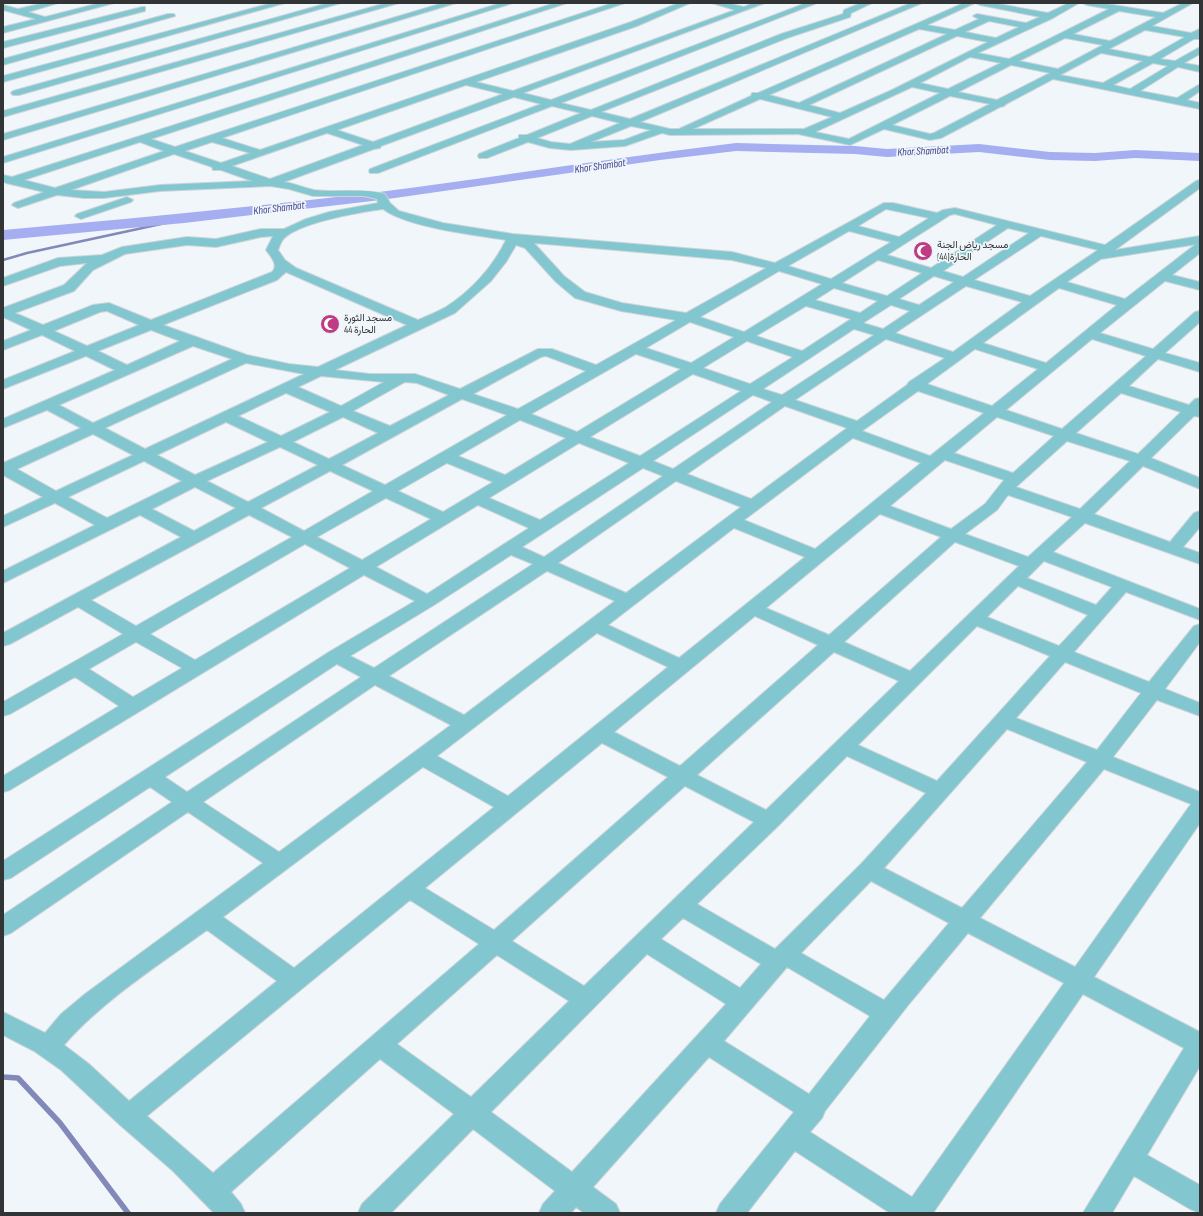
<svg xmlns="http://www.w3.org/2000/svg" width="1203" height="1216" font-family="'Sofia Sans Condensed',Vazirmatn,sans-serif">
<rect width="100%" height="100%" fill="#f0f6fa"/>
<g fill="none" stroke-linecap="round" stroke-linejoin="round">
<path stroke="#8289b9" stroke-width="2.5" d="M3,260L27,253L184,219"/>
<path stroke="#8289b9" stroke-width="5.5" d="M3,1077L18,1078L60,1123L128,1213"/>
<path fill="#a5aef1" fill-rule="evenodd" d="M736,143L855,146L887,149L979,144L1050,152L1095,153L1135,150L1200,153V161L1135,158L1095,161L1050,160L979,152L887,157L855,154L736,151L660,160L381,200L184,223L3,240V230C129,219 254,207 379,192C499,177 617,157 736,143Z"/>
<g stroke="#ced3d7" stroke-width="2">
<path id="minor" d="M44,3H58L28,12L45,17L100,3H114L3,33V27L36,19L3,10V5L18,9Z
M272,3H285L3,82V76Z
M328,3H341L19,95H13L11,93L13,91Z
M386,3H399L3,117V111Z
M443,3H456L3,140V134Z
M501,3H513L3,163V157Z
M555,3H567L151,139L175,147L613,3H625L222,138L260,150L631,22L679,3H690L637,26L476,82L513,91L735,10L712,3H727L744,7L753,3H765L523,93L551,100L806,3H817L561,103L591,110L781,34L843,14L844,10L861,3H872L851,13L850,17L787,38L601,112L630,119L911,3H922L640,122L670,129H679L751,96L752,93H758L964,3H975L927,25L955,30L979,19L973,16L977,14L1026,23L1040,17L980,5L976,3H993L1048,13L1069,3H1079L1053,18L978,53L1009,59L1109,9L1087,5L1083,3H1101L1163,13L1183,3H1193L1152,26L1191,33L1200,29V39H1194L1160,59L1175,61L1200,47V54L1184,63L1200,66V72L1178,67L1140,91L1177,98L1200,84V91L1187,100L1200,103V109L1053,79L1006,104L1004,106L1000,107L941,138L930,140L884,129L850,145L798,134L670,135L662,133L625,146L571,150L550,148L528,142L487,158H479L478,156L479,154L519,138V135H527L581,113L552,106L378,173H370L369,171L370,169L541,104L514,97L381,146L380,148L374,149L284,182C294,183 304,188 314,190C338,193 361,188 385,194L390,203L399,211L443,223L513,234L732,252L775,263L884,203H893L937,213L943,210L955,208L1105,245L1196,181L1200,180V188L1115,250L1200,236V253L1172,275L1200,282V290L1165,281L1100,333L1153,349L1195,312L1200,311V322L1165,353L1200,363V372L1158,359L1129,386L1189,405L1195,399L1200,398V417L1194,416L1151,458L1200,478V489L1143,466L1094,514L1170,542L1194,513L1200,511V527L1183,547L1200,553V564L1085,523L1053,552L1200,609V620L1126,592L1074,652L1149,682L1194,626L1200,624V642L1165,689L1200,703V716L1157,700L1113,757L1200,792V823L1094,977L1200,1032V1066L1147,1155L1200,1185V1213L1190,1209L1134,1176L1112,1213H1083L1184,1048L1083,994L933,1213H890L795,1151L747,1213H716L720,1204L794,1112L709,1057L593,1187L616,1204L620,1213H584L576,1207L571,1213H539L543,1204L555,1191L473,1129L391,1213H358L362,1204L454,1114L380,1059L231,1192L241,1204L245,1213H214L173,1171L120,1125L61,1070L34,1051L3,1035V1012L45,1033L61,1014L85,994L263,863L188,812L11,933L3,936V915L172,802L150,787L11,878L3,880V861L329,652L415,601L364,575L10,790L3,792V776L119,706L75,677L10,714L3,716V702L123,634L78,607L10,644L3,646V633L181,537L140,515L3,583V571L95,525L55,503L3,527V516L43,497L3,475V463L81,428L47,410L3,428V419L115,370L86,356L3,389V380L75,351L42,335L3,350V341L31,330L3,317V308L64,285L87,263L60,266L3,286V278L58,258L102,255L122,247L187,237L216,239L261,229H284L306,219L329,212L378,203L377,199L364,196H313L289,189L270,186L160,191L104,198H84L57,195L18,208L12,205L14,203L44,192L6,183L3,181V175L12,177ZM1119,11L1156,17L1110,41L1073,34ZM989,21L1019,27L996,38L965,32ZM919,29L947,34L799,103L769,95ZM1145,30L1185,37L1150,57L1109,49ZM957,36L988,42L892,90L840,113L809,105ZM1065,38L1103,45L1058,69L1019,61ZM1101,53L1143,61L1103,83L1060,75ZM970,57L1001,63L948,89L920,83ZM1153,63L1168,66L1130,89L1113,85ZM1011,65L1050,73L997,100L958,92ZM466,85L503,94L373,142L337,130ZM912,87L940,93L849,139L815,132ZM950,96L990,104L934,133L930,134L892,125ZM760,99L832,117L804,129H693ZM592,116L620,123L570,144L551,142L537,138ZM631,126L651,130L624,140L591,142ZM327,133L363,145L270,179L232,166ZM140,142L164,151L55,188L24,180ZM212,142L250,153L221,163L185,151ZM174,154L212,167L213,170H221L252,181L160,185L104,192L71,190ZM383,209C406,227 475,235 506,240C493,267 471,291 446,307C437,312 427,316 418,320L296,268L285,260L278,250C279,248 280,244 282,241C294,223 361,212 383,209ZM886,209L929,218L899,237L858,226ZM955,214L997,225L931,268L887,255L950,215ZM1008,228L1029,233L963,277L943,271ZM849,231L891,242L831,279L788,266ZM273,236L266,250C271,257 279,265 272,272L151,320L109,303L93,305L43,325L15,313L74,291L93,270L125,254L187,245L216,247L261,237ZM1041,236L1098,250L1030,296L974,280ZM534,243L732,260L766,268L686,313L622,303L585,292L564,276ZM1196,244L1125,299L1067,282L1101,259L1198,244ZM516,245L525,248L556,282L575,298L621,311L676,320L596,365L552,349H538L460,389L415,374H370L335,370L455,313L491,281L506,262ZM878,260L922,273L887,296L842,283ZM779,271L822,284L744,332L700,317ZM286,272L407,325L318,367L289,364L247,355L163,325L277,280ZM934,276L954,282L919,305L899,299ZM966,286L1022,302L953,352L895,333ZM834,288L878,301L860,313L815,300ZM1059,288L1117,305L1046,363L983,343ZM891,305L910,311L883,329L863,323ZM806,306L851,319L802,351L756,336ZM107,311L139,325L87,346L54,331L100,312ZM690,322L734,337L691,363L646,348ZM854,329L874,335L782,395L763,389ZM151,330L180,341L127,365L98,351ZM886,339L945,358L909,382L907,385L857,421L795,400ZM1092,339L1146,356L1062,429L1006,410ZM747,341L793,357L750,384L703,368ZM193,346L232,359L93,423L59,405ZM975,349L1038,369L992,406L927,384ZM636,354L681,369L577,432L531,414ZM546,356L586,371L518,409L473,394L541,357ZM246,363L304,374L145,449L105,428ZM693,374L741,391L640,456L590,437ZM321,376L384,382L341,406L298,387ZM405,382L417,383L449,395L390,426L353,411ZM918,391L984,413L930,456L862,431ZM286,393L330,412L281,436L238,416ZM1121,393L1181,412L1138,454L1076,433ZM753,395L772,402L673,469L653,461ZM462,399L507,415L385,485L342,465ZM785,406L847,428L751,499L687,474ZM343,417L378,433L329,459L293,442ZM997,417L1054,436L1013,473L954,453ZM520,420L566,438L505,475L458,456ZM226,422L268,442L195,475L157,455ZM93,434L133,455L56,491L17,469ZM853,438L921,463L815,549L744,520ZM1067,441L1130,461L1080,509L1016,487ZM579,443L629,463L540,520L489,498ZM280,447L318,465L248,502L207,481ZM945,460L1004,480L985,504L951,529L890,506ZM144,461L182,481L107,518L68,497ZM447,463L493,482L443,512L398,491ZM643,468L663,476L544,557L522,547ZM330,471L373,491L304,531L261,508ZM676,481L741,507L626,593L558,563ZM195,487L236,508L194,531L152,509ZM1008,495L1072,517L1028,557L965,534L997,510ZM386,498L431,519L362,560L317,537ZM478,505L529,528L427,594L376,567ZM880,514L941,537L829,635L766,608ZM249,515L292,537L136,626L91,600ZM734,528L805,557L679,658L608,625ZM955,542L1019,566L910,671L844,642ZM305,544L350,568L195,660L150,634ZM511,555L533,564L374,668L350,656L434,605ZM1044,561L1112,587L1096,605L1027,578ZM547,571L615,601L464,715L389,676ZM1018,586L1088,615L1059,646L987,617ZM755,616L818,645L680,766L614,732ZM977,626L1050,656L937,781L858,745ZM597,633L668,667L508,796L437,756ZM136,642L182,668L133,697L89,669ZM834,652L899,681L766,810L697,775ZM1065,662L1141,693L1097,750L1016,718ZM337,664L361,677L187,792L165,777ZM375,685L451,725L279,852L203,802ZM1007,729L1087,762L962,908L884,868ZM602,743L668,777L494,930L425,888ZM847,756L926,793L861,864L775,949L697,904L778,826ZM423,767L494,807L294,968L223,917ZM1104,769L1191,804L1075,967L980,918ZM685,786L754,822L584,986L512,941ZM871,881L949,923L884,1000L801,953ZM410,900L479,944L213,1173L147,1116ZM683,918L761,964L740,988L661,939ZM207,930L277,981L129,1101L89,1064L64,1045C102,1001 160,964 207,930ZM968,933L1064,983L912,1197L810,1132L822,1118L825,1111L909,1004ZM647,954L726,1004L572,1172L491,1112ZM497,955L569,1001L471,1097L397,1044ZM787,967L870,1016L809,1094L724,1041Z
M142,7H145V11L3,48V42Z
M168,14H174L175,16L3,65V59Z
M127,197L133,200L131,202L81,219L75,216L77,214Z"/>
</g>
<use href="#minor" fill="#82c7d0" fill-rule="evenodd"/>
</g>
<defs>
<g id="mosque-disc" transform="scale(1)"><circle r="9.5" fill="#bd3c84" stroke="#f0f6fa"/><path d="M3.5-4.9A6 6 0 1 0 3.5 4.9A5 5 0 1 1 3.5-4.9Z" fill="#fff"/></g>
</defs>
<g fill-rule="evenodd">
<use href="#mosque-disc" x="923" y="251"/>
<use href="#mosque-disc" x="330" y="324"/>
</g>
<g text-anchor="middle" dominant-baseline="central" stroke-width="3.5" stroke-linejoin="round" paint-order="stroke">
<g font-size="10" fill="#323435" stroke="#f0f6fa" text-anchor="start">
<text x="937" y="245">مسجد رياض الجنة<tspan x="937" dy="12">الحارة(44)</tspan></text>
<text x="344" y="318">مسجد الثورة<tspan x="344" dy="12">الحارة 44</tspan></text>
</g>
<g font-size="11" font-style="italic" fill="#3b3e8b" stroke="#f0f6fa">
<text transform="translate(923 151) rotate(-3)">Khor Shambat</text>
<text transform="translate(600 166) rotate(-8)">Khor Shambat</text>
<text transform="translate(279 208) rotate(-7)">Khor Shambat</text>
</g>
</g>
<rect width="1203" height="1216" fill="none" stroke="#323435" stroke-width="8"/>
</svg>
